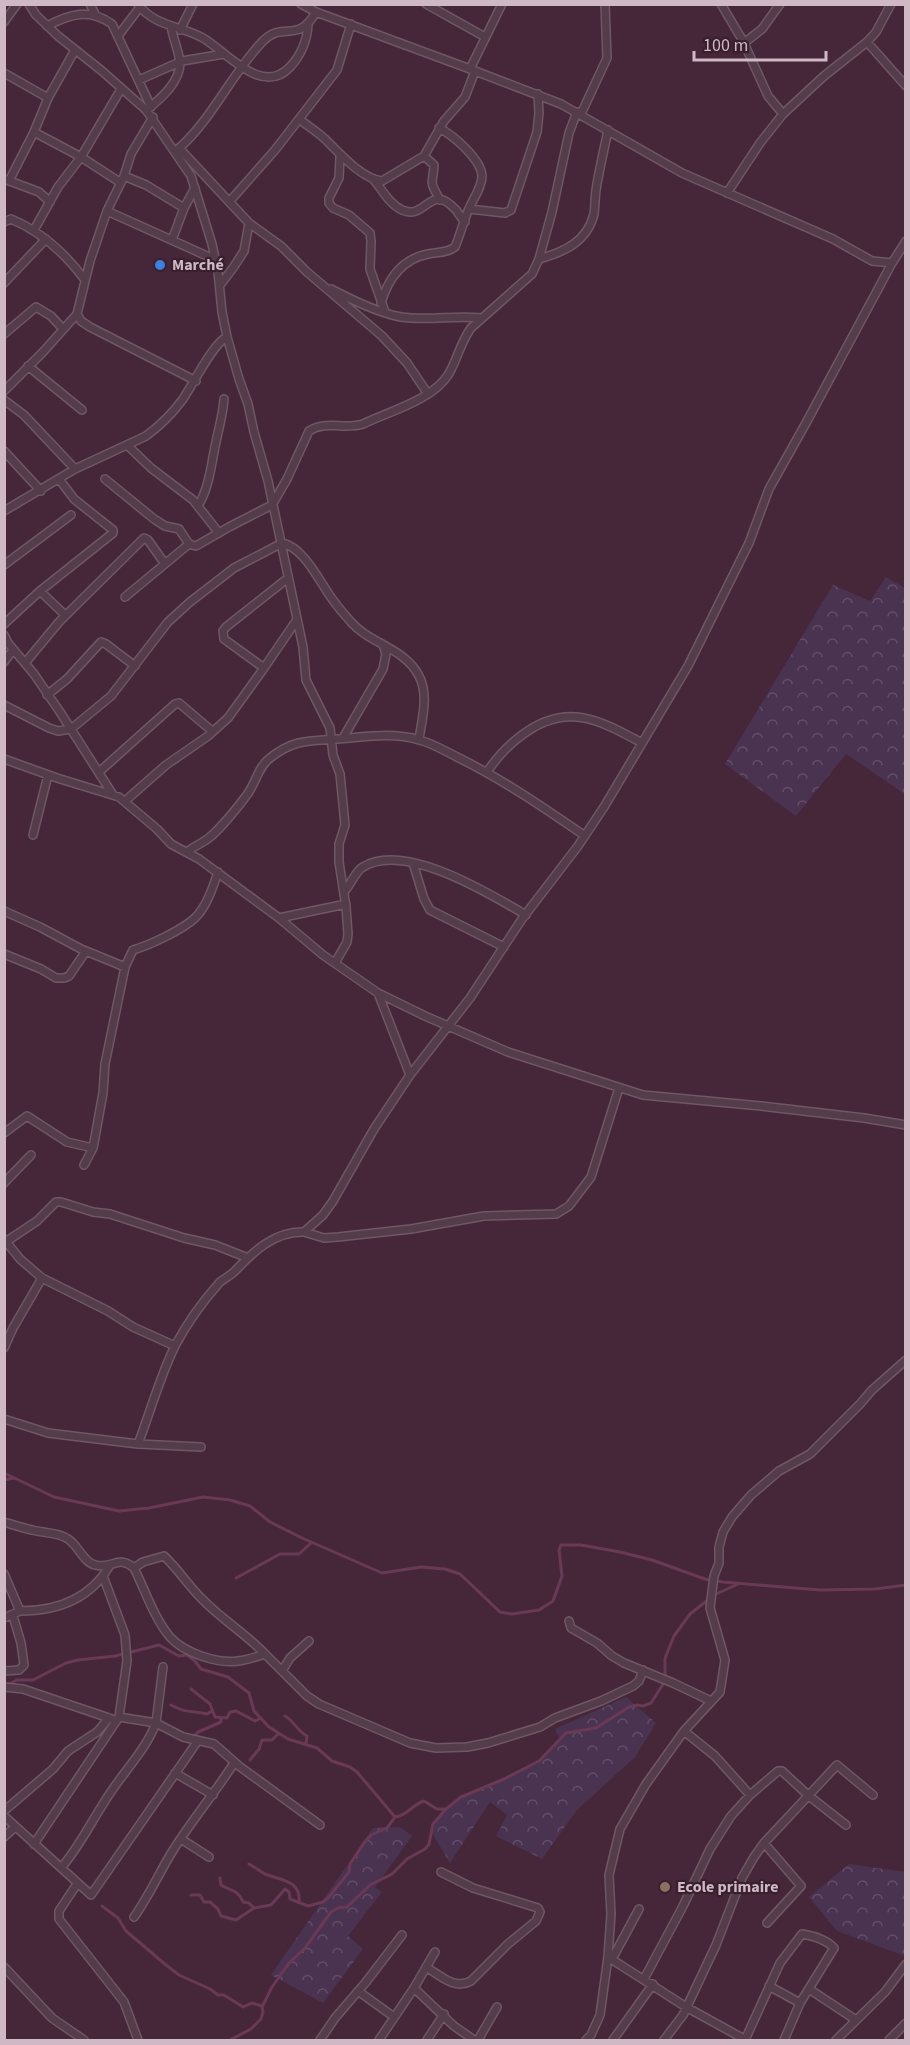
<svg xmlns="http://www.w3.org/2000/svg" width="910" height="2045" font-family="'Source Sans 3',sans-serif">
<defs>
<pattern id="forest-crowns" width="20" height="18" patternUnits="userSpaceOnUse" patternTransform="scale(1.5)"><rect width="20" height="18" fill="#4a3251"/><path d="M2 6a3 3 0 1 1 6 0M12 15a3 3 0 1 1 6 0" fill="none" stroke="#634e69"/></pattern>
</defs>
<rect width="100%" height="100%" fill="#452739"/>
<path fill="url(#forest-crowns)" d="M886,577L905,588V794L846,754L796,816L725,764L833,585L870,601Z
M626,1697L656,1723L635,1757L576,1811L542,1859L496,1836L507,1815L490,1802L450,1863L432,1833C438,1797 508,1779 537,1762C547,1756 553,1747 560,1739L555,1729Z
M400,1827L412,1836L375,1887L382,1892L348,1936L363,1949L323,2003L271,1975L373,1828Z
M849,1864L905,1872V1956L837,1931L809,1897Z"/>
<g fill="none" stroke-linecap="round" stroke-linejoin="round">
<path stroke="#6a3956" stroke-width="3" d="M4,1473L54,1497L119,1511L149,1508L203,1497L230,1500L250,1506L270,1522L302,1538L382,1573L421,1567L445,1569L460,1574L500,1612L512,1614L539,1610L553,1601L562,1576L559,1550L561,1545H581L620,1552L652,1560L705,1579L723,1582L820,1590L875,1589L906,1585
M4,1480L14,1478
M236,1578L280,1554H299L311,1543
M714,1595L738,1584
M6,1686L17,1680H33L66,1663L78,1660L115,1656L159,1645L179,1656L187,1655L195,1661L201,1669L228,1677L249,1693L254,1711L269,1727L288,1739L317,1748L332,1761L350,1767L357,1772L395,1817C407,1816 413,1804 424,1801L437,1809H446
M191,1689L210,1704L215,1717L227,1718L230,1712L236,1711L255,1721L261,1718
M171,1705C188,1714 190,1710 207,1714L212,1711
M285,1716C294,1721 298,1732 307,1736L306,1744
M191,1739L198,1732L221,1722V1718
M250,1760L259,1749L262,1740H272L278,1734
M249,1864C254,1867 260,1871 265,1874C279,1880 301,1880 299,1901
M220,1878L221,1885C230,1891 239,1890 243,1902L249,1903L254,1908
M191,1895H200L204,1902H210L218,1909L221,1916L236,1920L254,1908L271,1905L285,1889L289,1892L290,1899L308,1906L323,1902L329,1897L349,1872L350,1864L364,1843L371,1835L387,1828L395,1817
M102,1906L118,1918L126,1931L166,1965L179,1975L210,1989L218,1995H224L243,2007L252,2003L262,2006
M230,2040L251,2029L261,2019L263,2012L262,2007L272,1987L289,1963L305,1948L331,1912L338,1908L347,1907L370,1885L392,1874L407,1859L425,1849L429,1844L433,1824L446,1809L461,1797L504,1779L539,1761L566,1733L596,1728L629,1707L637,1705L643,1706L651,1703L665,1681V1658L674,1636L690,1614L709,1599"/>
<g stroke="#6f5765" stroke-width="10">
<path id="minor" d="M29,4L36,15L58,36L102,71L146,110L191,176L212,244L218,272L222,312L227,337L239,379L248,404L254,432L268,481L303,647L306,680L330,728L333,755L340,774L345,825L339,844V862L346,907L348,934L347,942L335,963
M90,4L96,16
M138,4C153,26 182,26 203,38C227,52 262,97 290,67C301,55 307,41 308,25
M301,4L316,12L470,69L502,4
M426,4L485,37
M721,4L743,41L768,96L783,114
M4,22L17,4
M47,26C70,14 89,8 112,24L151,107
M180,30L193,4
M118,36L140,7
M867,42L906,86
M744,43L762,29L780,4
M470,69L561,104L682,173L833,239L872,261L892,263L906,241
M4,73L48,98
M139,80L182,61L224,54
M148,109C161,98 180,82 180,63C179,51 173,39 171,26
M581,114L607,58L605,4
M153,117L131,154L124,176L107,211L90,261L77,314L81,321L90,327L196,381
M299,119C309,127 321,134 329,143C342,156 363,179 382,181L424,156L444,121L465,97L475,71
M34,132L81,157L121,183
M179,148L249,223L281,246L307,272L382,336L407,363L428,394
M177,150C212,120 231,74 263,41C284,20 297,45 316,12
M424,156L434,165C433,185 428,179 440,200
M340,157L339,178L329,198V203L333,208L349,215L370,233L371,241L370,269L385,312
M124,176L146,185L184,208L195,188
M373,179C382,189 389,204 402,210C426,221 430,181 456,210C459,214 461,218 465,222
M7,180L39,192L50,202
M9,181L34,132L48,98L75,50
M727,193L760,143L783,114L824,76L867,42L876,32L891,4
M230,201L275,150L337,70L351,24
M469,209L505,213L511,210L537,132L539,113L538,94
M107,211L216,260
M4,222L11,219C42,232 65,253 85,280
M34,230L58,187L81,157L121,89
M172,240L184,208
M539,259C564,252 587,242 594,214C595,206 595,198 596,190C599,170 604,150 608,130
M4,283L46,239
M220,285L233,268L244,251L249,223
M331,289C352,300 378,313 401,317C428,321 455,315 481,318
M381,303C388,279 402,259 428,254C438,252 447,253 455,247C460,235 463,223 468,211C472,200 482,188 482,176C481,159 453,135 439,128
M4,334L36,307L51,316L63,329
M28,366L82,410
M4,391L43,352L77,314
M4,400L24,415L75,469
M127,445L151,468L193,500L219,533
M4,451L41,491
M105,479L154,519L165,526L179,529L189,544L196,546L229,527L272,505L287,479L309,431C326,420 345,430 363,424C390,411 432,400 448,375C457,361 460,343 471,328L532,274L539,259L552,212L569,133L577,112
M198,506C210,486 211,464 216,442C219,427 223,414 224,399
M4,511L75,469L146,436C161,425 172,414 183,399C193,384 214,342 227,337
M4,565L71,515
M288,578L226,627L223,631L224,639L264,668L296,621
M40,591L65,615
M125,597L189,544
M4,624L40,591L113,533V530L74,499L59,479
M4,635L8,643L34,674L60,712L113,795
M4,662L13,650
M25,663L59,622L144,538L148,540L165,564
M47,695L67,679L101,642L106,644L135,666
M4,705L49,728L58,731L71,729L111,696L168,622L190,602L234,568L282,543C306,548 321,586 336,604C340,610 346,616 351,622C370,644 405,648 419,676C429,695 422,719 419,739
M343,738L383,669L386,654L383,645
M4,759L57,778L119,797L157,829L171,844L199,859L279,918L323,955L378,993L425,1016L508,1052L643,1095L761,1106L864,1118L906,1125
M99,772L175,704L179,703L212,731
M487,772C497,757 507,746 522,735C566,702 598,719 642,743
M125,801L166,765L208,736L228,718L264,668
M33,835L48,775
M187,852C194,846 203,843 210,837C220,829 238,807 246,796C256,784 257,768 270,758C294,739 309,741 338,739C364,737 394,732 419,740C432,743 445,751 457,757C502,779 543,807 585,836
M413,863L424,899L430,910L504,947
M344,892C351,885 355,871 363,867C404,841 490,894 526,915
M4,911L40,927L81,949L125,967L105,1064L103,1093L93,1148L84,1165
M279,918L346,904
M4,954L41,969L56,978H64L69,976L86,951
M125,967L133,950C150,945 182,930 195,918C207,906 213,887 218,872
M378,993L410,1075
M4,1133L27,1116L67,1142L93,1148
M4,1183L31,1155
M304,1232L324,1238L338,1237L411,1229L484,1216L556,1214L569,1206L591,1177L619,1088
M4,1239L20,1259L42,1278L108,1311L133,1327L175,1346
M7,1241L37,1221L56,1202H61L93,1212L110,1214L184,1238L215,1245L248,1258
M4,1348L13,1328L42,1278
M4,1419L48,1433L138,1444L201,1447
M138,1444C150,1413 160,1376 175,1346C187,1323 203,1301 220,1282C225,1278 230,1276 235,1271C254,1251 275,1231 304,1232L323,1215L333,1201L374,1129L410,1075L470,998L522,919L578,846L604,807L688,666L749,543L769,489L806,423L892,263
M4,1522C14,1525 23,1528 32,1530C43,1533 58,1532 68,1539C78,1545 83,1562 95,1565C112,1570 118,1554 134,1568C145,1590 154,1618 170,1637C184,1653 218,1664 238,1661C247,1660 256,1657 265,1654L307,1696L319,1704L410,1743L436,1748L467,1747L488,1743L540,1727L555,1718L601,1701L633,1686L639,1681L643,1670
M134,1568L143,1562L164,1556C178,1569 188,1585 201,1598C221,1619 245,1633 265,1654
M4,1574L20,1611L4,1618
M20,1611C58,1611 91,1598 110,1565
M569,1621L571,1628L597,1643L612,1656L624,1663L673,1683L711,1701
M4,1671L19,1670L24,1665L21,1643L13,1616
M282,1671L290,1658L309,1641
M4,1687L23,1689L112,1719
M119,1717L156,1723L183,1737L214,1744L239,1766L320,1825
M175,1773L213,1795
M750,1795L778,1771H782L809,1796L846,1825
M4,1811L53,1769L68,1751L97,1732L109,1718
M4,1816L91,1895L197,1742
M4,1837L15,1827
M181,1839L209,1857
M764,1843L801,1886L767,1923
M34,1844L119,1717L127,1661L125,1635L103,1576
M61,1868C79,1847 90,1824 105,1801C121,1774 145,1752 156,1723L163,1667
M77,1884L59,1911V1919L124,2002L138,2040
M134,1917C149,1896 159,1873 172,1852C191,1821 215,1793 234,1763
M435,1952L414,1988L454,2026L474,2040
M608,1957L686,2007L746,2040
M612,1959L639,1909
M4,1967L52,2018L84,2040
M426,1967C441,1976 454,1990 471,1981L508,1944L536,1921L540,1912L538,1908L473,1888L441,1872
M644,1979L683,1906L710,1849L731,1816L750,1795L715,1756L684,1731
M769,1986L800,2003
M809,1989L856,2020
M358,1991L394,2017
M320,2040L335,2018L366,1982L402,1935
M379,2040L414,1988
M427,2040L444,2014
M478,2040L497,2007
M586,2040L591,2035L600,2015L608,1957L611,1914L609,1875L620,1829L646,1784L684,1731L720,1692L725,1660L710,1608L714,1576L719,1563V1547L723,1532L732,1517L751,1495L779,1471L810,1454L860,1404L872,1390L906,1360
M613,2040L653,1984
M664,2040L683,2015L716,1945L742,1878L754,1857L764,1843L837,1765L873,1795
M745,2040L780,1963L802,1934C813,1936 826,1939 834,1948L800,2003L784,2040
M836,2040L885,1992L906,1964
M889,2040L906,2023"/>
</g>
<use href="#minor" stroke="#543c4a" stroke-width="7"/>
</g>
<circle fill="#3f7fe0" stroke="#3a202f" stroke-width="2" cx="160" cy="265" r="6"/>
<circle fill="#8d6e63" stroke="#3a202f" stroke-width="2" cx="665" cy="1887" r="6"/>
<g text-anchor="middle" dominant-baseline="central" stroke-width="4.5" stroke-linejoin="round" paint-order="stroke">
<g font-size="16" font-weight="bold" fill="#ceb9c5" stroke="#3a202f" text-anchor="start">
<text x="172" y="265">Marché</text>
<text x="677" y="1887">Ecole primaire</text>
</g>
</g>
<rect width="910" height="2045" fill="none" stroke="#ceb9c5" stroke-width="12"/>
<path d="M694 51v9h132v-9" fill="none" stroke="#ceb9c5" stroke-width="3"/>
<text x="703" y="51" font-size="18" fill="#ceb9c5" stroke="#3a202f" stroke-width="4.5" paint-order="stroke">100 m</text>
</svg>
